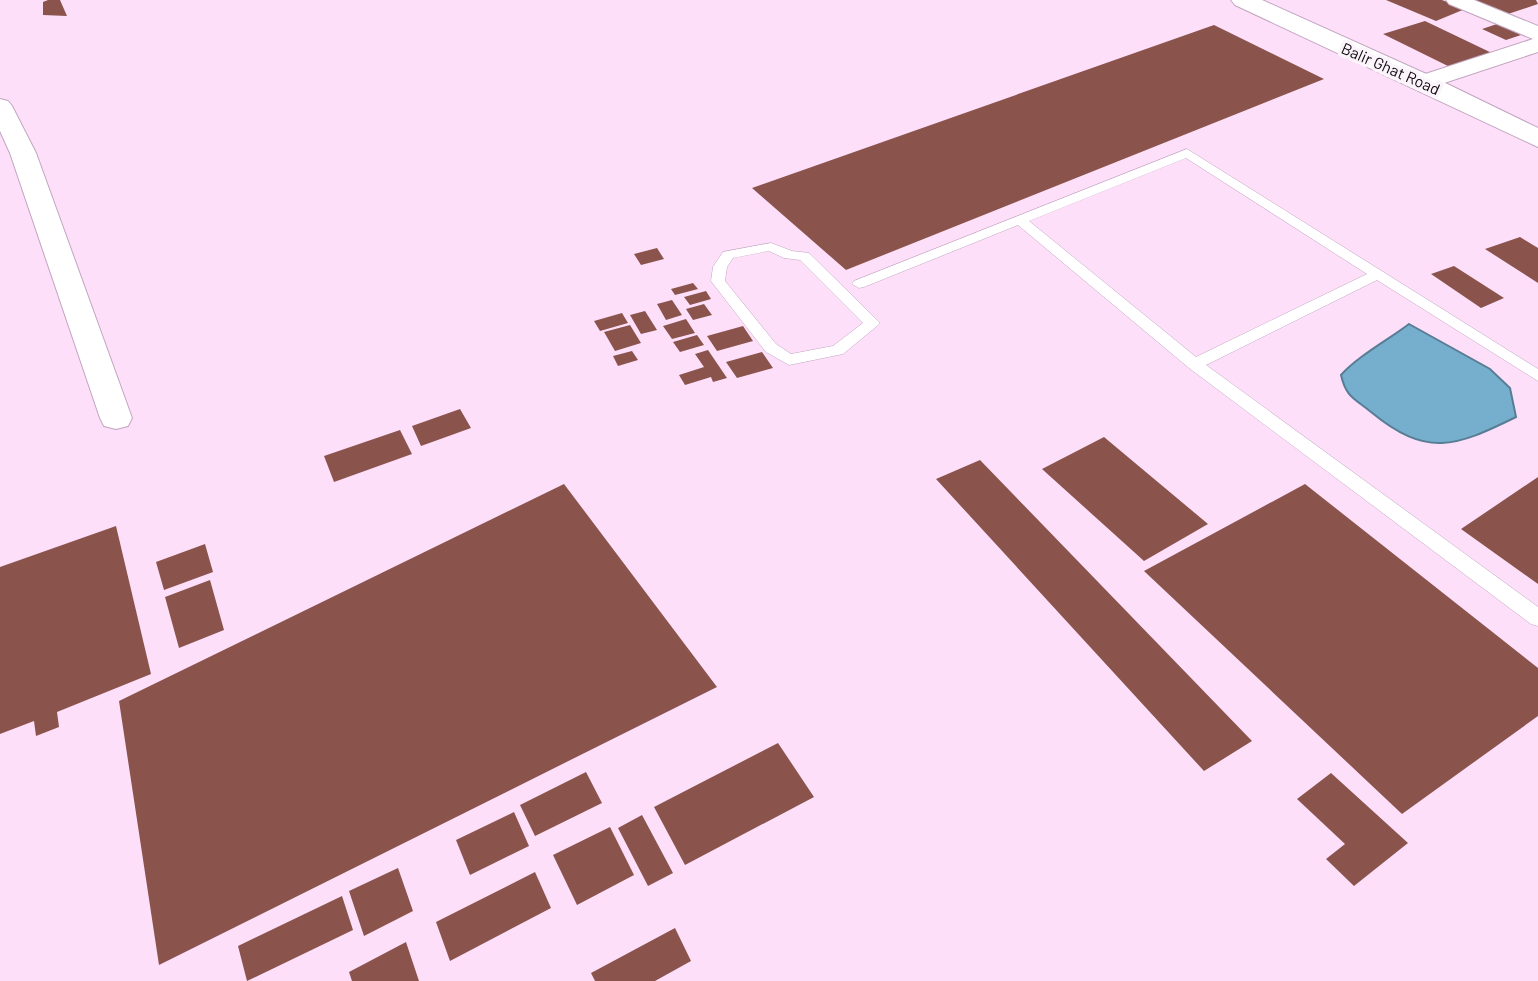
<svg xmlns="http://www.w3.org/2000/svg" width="1538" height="981" font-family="Barlow,sans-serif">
<rect width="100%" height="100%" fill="#fddffa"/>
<path fill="#76afcd" stroke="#587d94" stroke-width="2" d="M1409,324L1490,369L1510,388L1516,417C1455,447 1427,458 1371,412C1354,398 1346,397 1341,375C1358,356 1388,340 1409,324Z"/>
<path fill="#8a544d" d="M48,0H60L67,16L43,15V2Z
M1386,0H1442L1465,9L1436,21Z
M1472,0H1536L1538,4L1505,15Z
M1425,21L1494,54L1452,68L1383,34Z
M1497,24L1521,35L1506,40L1482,29Z
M1214,25L1324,79L846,270L752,188Z
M1520,237L1538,248V283L1485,249Z
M657,248L664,259L641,265L634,254Z
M1454,266L1504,298L1481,308L1431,274Z
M693,283L698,289L675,295L671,289Z
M706,291L711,299L690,305L684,297Z
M672,300L682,315L666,320L657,304Z
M704,304L712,315L693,320L686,309Z
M645,311L657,330L641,334L630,315Z
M622,313L628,323L600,331L594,321Z
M686,319L695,333L672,339L663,326Z
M630,325L641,343L615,351L604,332Z
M743,326L753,341L717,351L707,336Z
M697,335L704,345L680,352L673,342Z
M708,350L727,378L713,382L711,377L685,385L679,375L704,367L695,354Z
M632,351L638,360L618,366L613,356Z
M762,352L773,368L737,378L726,362Z
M460,409L471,428L421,446L412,426Z
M400,430L412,454L334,482L324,456Z
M1104,437L1208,524L1144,561L1042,469Z
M980,460L1252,741L1204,771L936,479Z
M1538,477V584L1461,529Z
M564,484L717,687L159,965L119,701Z
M1305,484L1538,668V716L1402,814L1144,571Z
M116,526L151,674L57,712L59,727L36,736L34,721L0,734V567Z
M205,544L213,572L164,590L156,562Z
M210,580L224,630L179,648L165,597Z
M778,743L814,797L685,865L654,807Z
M586,772L602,803L535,836L520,805Z
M1331,773L1408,843L1354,886L1326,859L1345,844L1297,799Z
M514,812L529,846L470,875L456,840Z
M642,815L673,873L648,886L618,828Z
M610,827L634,875L577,905L553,855Z
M398,868L413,911L364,936L349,891Z
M535,872L551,908L450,961L436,922Z
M342,896L353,930L247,981L238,946Z
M675,928L691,961L655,981H595L591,973Z
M406,942L419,981H352L349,972Z"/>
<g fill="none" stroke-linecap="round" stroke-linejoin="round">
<g stroke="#c1a5bf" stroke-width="1">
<path id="lane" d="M1187,149L1538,369V381L1377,280L1206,365L1538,607V626L1531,624L1189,368L1018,225L864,287L859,288L852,284L854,281ZM1186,158L1367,274L1196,357L1029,221Z
M771,243L792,251L809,253L877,320L880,323L877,326L843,354L789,365L766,352L711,281L713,267L723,252ZM769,251L784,258L800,260L863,323L833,346L791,354L776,344L725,281L727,267L733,258Z"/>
</g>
<g stroke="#c1a5bf" stroke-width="2">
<path id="street" d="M1446,0H1474L1538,26V52L1432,87H1416L1412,82L1416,77L1533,39L1449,4Z
M0,99L8,101L12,106L36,153L132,418L128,426L116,429L104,426L100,418L10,153L0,131Z"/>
</g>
<g stroke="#c1a5bf" stroke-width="2">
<path id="secondary" d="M1231,0H1262L1433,77L1538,128V147L1235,5Z"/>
</g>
<use href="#lane" fill="#fff" fill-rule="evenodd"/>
<use href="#street" fill="#fff" fill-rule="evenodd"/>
<use href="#secondary" fill="#fff" fill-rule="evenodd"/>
</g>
<g text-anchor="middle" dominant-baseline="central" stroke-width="7" stroke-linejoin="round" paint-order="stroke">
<g font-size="16" fill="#110810" stroke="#fbf5fb">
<text transform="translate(1391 68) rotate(24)">Balir Ghat Road</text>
</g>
</g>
</svg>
